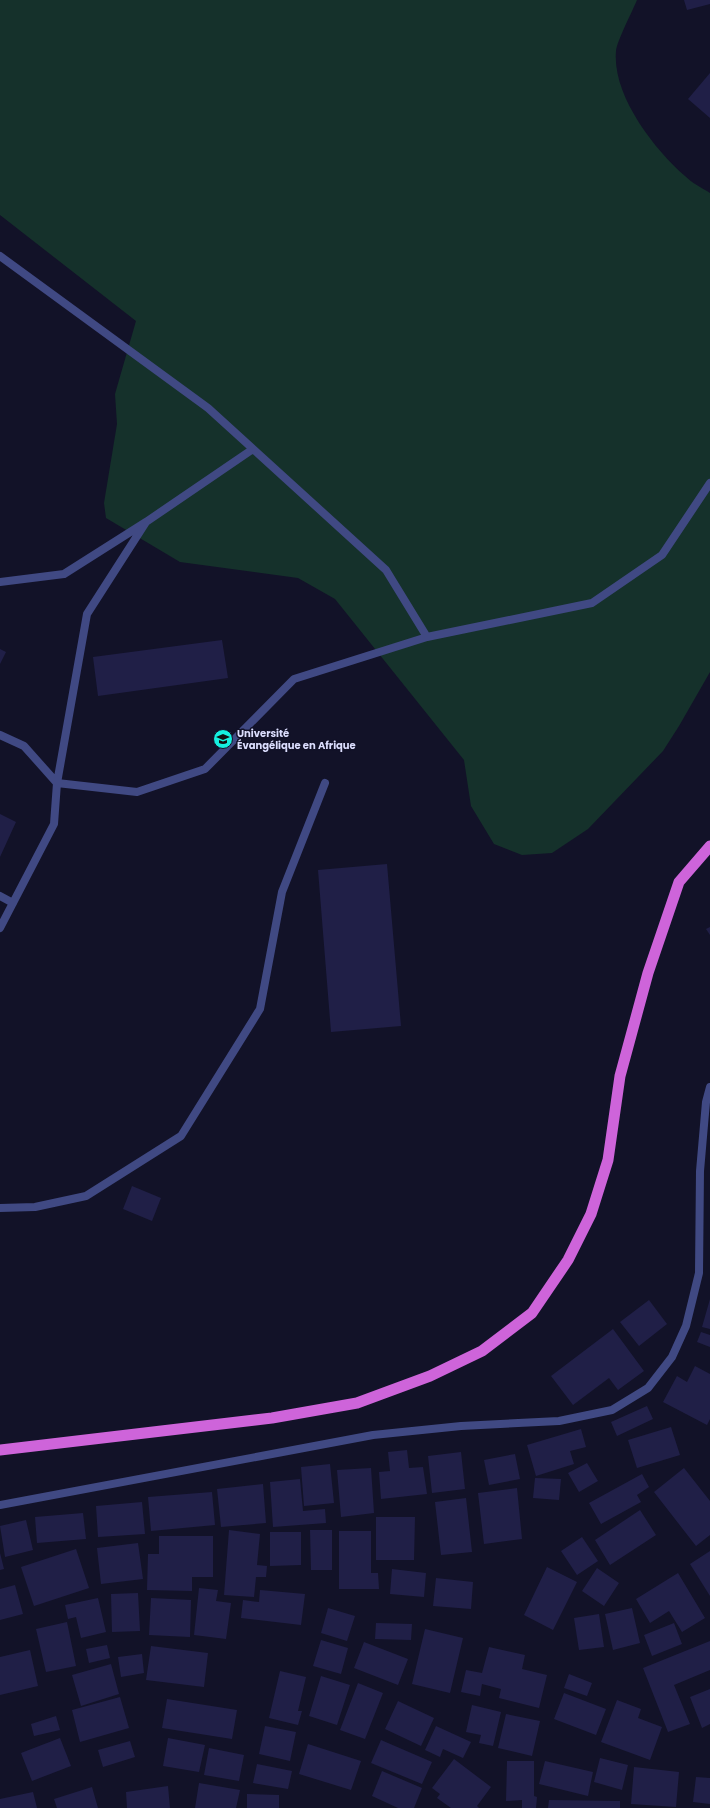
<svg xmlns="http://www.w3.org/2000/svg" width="710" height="1808" font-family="Poppins,sans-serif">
<rect width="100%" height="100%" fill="#121228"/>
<path fill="#15312b" d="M0,0H637C632,12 617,41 616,51C612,95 654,149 685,176C692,183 702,188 710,193V672L679,726L663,751L588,829L552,853L522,855L494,844L471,806L464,760L335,599L298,578L180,562L106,518L104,503L117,424L115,394L136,321L0,215Z"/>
<path fill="#201f47" d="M684,0H710V4L687,10Z
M710,73V118L688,99Z
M222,640L228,678L98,696L93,657Z
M0,649L6,652L0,664Z
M0,814L16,822L0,857Z
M387,864L401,1026L331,1032L318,870Z
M710,927V935L706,929Z
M132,1186L161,1198L152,1221L123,1209Z
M710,1299V1329L702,1327Z
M649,1300L667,1324L639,1346L620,1322Z
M613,1329L644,1371L618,1390L609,1378L573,1405L551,1376Z
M701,1332L710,1335V1347L697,1342Z
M695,1366L710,1374V1419L707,1425L663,1402L677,1376L687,1382Z
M647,1406L653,1419L617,1436L611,1422Z
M671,1427L680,1455L637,1468L628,1440Z
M581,1429L586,1447L570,1451L574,1464L536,1476L527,1445Z
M407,1450L409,1468L423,1467L427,1494L381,1499L379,1472L390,1471L388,1452Z
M461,1452L465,1489L432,1493L428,1456Z
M515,1454L520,1479L489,1485L484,1460Z
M587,1463L598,1481L579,1492L568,1473Z
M330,1464L334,1503L304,1506L301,1467Z
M371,1468L374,1513L341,1517L337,1470Z
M684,1468L710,1501V1535L696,1546L654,1492Z
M642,1474L649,1487L637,1495L641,1502L601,1524L589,1503Z
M535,1478L561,1479L559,1500L533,1498Z
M300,1479L303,1511L325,1509L326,1523L273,1527L270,1482Z
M263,1484L266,1523L221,1527L217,1489Z
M517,1488L522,1539L484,1544L478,1493Z
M212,1492L215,1525L151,1531L148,1497Z
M466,1498L472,1552L441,1555L435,1502Z
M142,1502L145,1534L98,1537L96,1506Z
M640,1510L656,1535L610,1565L595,1540Z
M83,1513L86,1539L37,1543L35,1517Z
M376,1517H415L414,1560H376Z
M26,1520L33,1550L5,1557L0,1526Z
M229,1530L260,1534L257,1565L267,1566L266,1577H256L254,1597L224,1595Z
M310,1530H332V1570H311Z
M339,1531H371V1573H378L379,1589H339Z
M270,1532H301V1565L270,1566Z
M159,1536H213V1577H192V1591L147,1590L148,1554H159Z
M582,1537L598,1561L577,1575L561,1551Z
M138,1543L143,1579L101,1584L97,1548Z
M76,1549L89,1588L34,1606L21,1567Z
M710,1551V1596L690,1564Z
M0,1553L4,1569L0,1570Z
M547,1567L577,1582L553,1630L524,1615Z
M597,1568L619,1583L604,1606L582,1591Z
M392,1569L426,1573L424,1597L390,1594Z
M678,1573L705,1618L682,1632L669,1611L650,1623L636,1599Z
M436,1578L473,1582L471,1609L433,1606Z
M15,1585L23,1614L0,1620V1589Z
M199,1588L218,1590L216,1601L231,1603L226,1639L194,1635Z
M260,1590L305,1594L301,1625L241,1618L243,1600L259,1602Z
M138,1593L140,1631L112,1632L111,1594Z
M98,1598L106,1632L81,1638L76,1617L68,1619L65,1605Z
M151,1598L191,1600L190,1637L149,1635Z
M328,1608L355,1616L347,1641L321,1633Z
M632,1608L640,1643L613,1650L605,1614Z
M599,1614L604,1647L579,1650L574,1618Z
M67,1622L76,1666L46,1672L36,1629Z
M376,1623L412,1624L411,1640L375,1639Z
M674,1623L682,1644L652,1656L644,1635Z
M425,1629L463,1638L450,1693L412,1684Z
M321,1640L348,1648L341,1674L313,1666Z
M710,1641V1670L674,1685L690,1724L668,1732L643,1668Z
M364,1642L408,1659L398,1685L354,1668Z
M107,1645L110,1658L89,1663L86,1649Z
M151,1646L208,1653L204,1687L146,1680Z
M489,1647L525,1655L522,1669L547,1675L539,1708L499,1698L501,1689L482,1684L480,1696L461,1692L466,1670L482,1673Z
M30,1650L38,1686L0,1695V1657Z
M142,1654L144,1673L121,1677L118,1657Z
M111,1664L119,1694L81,1706L72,1675Z
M280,1671L306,1677L298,1711H302L298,1725L269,1718Z
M569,1674L592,1683L587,1696L564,1688Z
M321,1676L350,1685L337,1725L309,1716Z
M358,1683L383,1693L365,1739L340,1730Z
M710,1689V1724L702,1728L690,1697Z
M564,1693L606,1709L596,1735L554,1719Z
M120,1697L129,1728L80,1742L72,1710Z
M167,1699L237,1710L232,1739L162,1728Z
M617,1700L641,1709L638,1718L662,1727L650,1760L601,1742Z
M398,1701L434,1718L421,1746L385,1729Z
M472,1705L501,1712L493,1746L479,1743L481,1735L466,1732Z
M506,1714L540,1721L532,1756L498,1748Z
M56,1716L60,1730L34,1736L31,1724Z
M265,1726L296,1732L290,1761L259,1754Z
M436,1726L471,1742L463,1758L443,1749L440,1757L425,1750Z
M60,1738L71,1766L32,1781L21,1753Z
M168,1738L205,1745L199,1772L163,1766Z
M381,1740L432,1762L422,1784L371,1763Z
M130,1741L135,1757L103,1767L98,1750Z
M308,1744L361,1761L351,1790L299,1774Z
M209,1748L244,1755L239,1781L204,1775Z
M600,1758L628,1765L622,1790L594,1782Z
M454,1759L491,1787L477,1806L479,1808H451L437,1798L440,1794L432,1788Z
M507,1761H534V1796L537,1797L536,1808H522V1800L506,1801Z
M545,1761L593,1772L588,1796L539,1784Z
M257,1764L292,1771L288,1789L253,1783Z
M634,1767L679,1772L676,1807L631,1804Z
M382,1771L422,1788L414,1808H398L372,1796Z
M696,1777L710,1778V1804L693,1802Z
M199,1783L240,1790L236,1808H195Z
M168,1786L170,1808H127L126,1792Z
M92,1787L98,1808H57L54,1799Z
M33,1792L37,1808H0V1799Z
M247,1794L279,1795V1808H247Z
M549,1800L620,1801V1808H548Z"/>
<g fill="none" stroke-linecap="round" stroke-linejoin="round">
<path stroke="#404983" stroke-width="8" d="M0,256L208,408L386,570L427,637L592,603L662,555L710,483
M0,582L64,574L146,522L253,449
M0,735L24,746L57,783L137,792L205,769L294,679L427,637
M0,896L13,903
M0,928L54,824L57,783L87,614L146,522"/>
<path stroke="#404983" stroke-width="8" d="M0,1208L35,1207L86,1196L181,1136L260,1009L282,892L325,783
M0,1505L373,1435L461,1426L559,1421L612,1410L648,1388L672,1357L686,1326L699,1273L700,1171L706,1102L710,1087"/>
<path stroke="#ce64da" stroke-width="11" d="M0,1450L272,1418L357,1403L430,1376L482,1351L532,1313L568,1260L591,1214L608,1160L620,1076L648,973L679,882L710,846"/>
</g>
<defs>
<g id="university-disc" transform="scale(1)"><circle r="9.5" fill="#15efdf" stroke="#121228"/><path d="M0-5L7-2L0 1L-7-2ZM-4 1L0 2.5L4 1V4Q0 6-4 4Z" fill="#111"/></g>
</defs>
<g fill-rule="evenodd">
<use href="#university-disc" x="223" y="739"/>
</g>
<g text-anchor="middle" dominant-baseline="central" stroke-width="3" stroke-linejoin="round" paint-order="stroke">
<g font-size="10" font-weight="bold" fill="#dbddfd" stroke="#121228" text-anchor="start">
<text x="237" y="733">Université<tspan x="237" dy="12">Évangélique en Afrique</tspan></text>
</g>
</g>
</svg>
